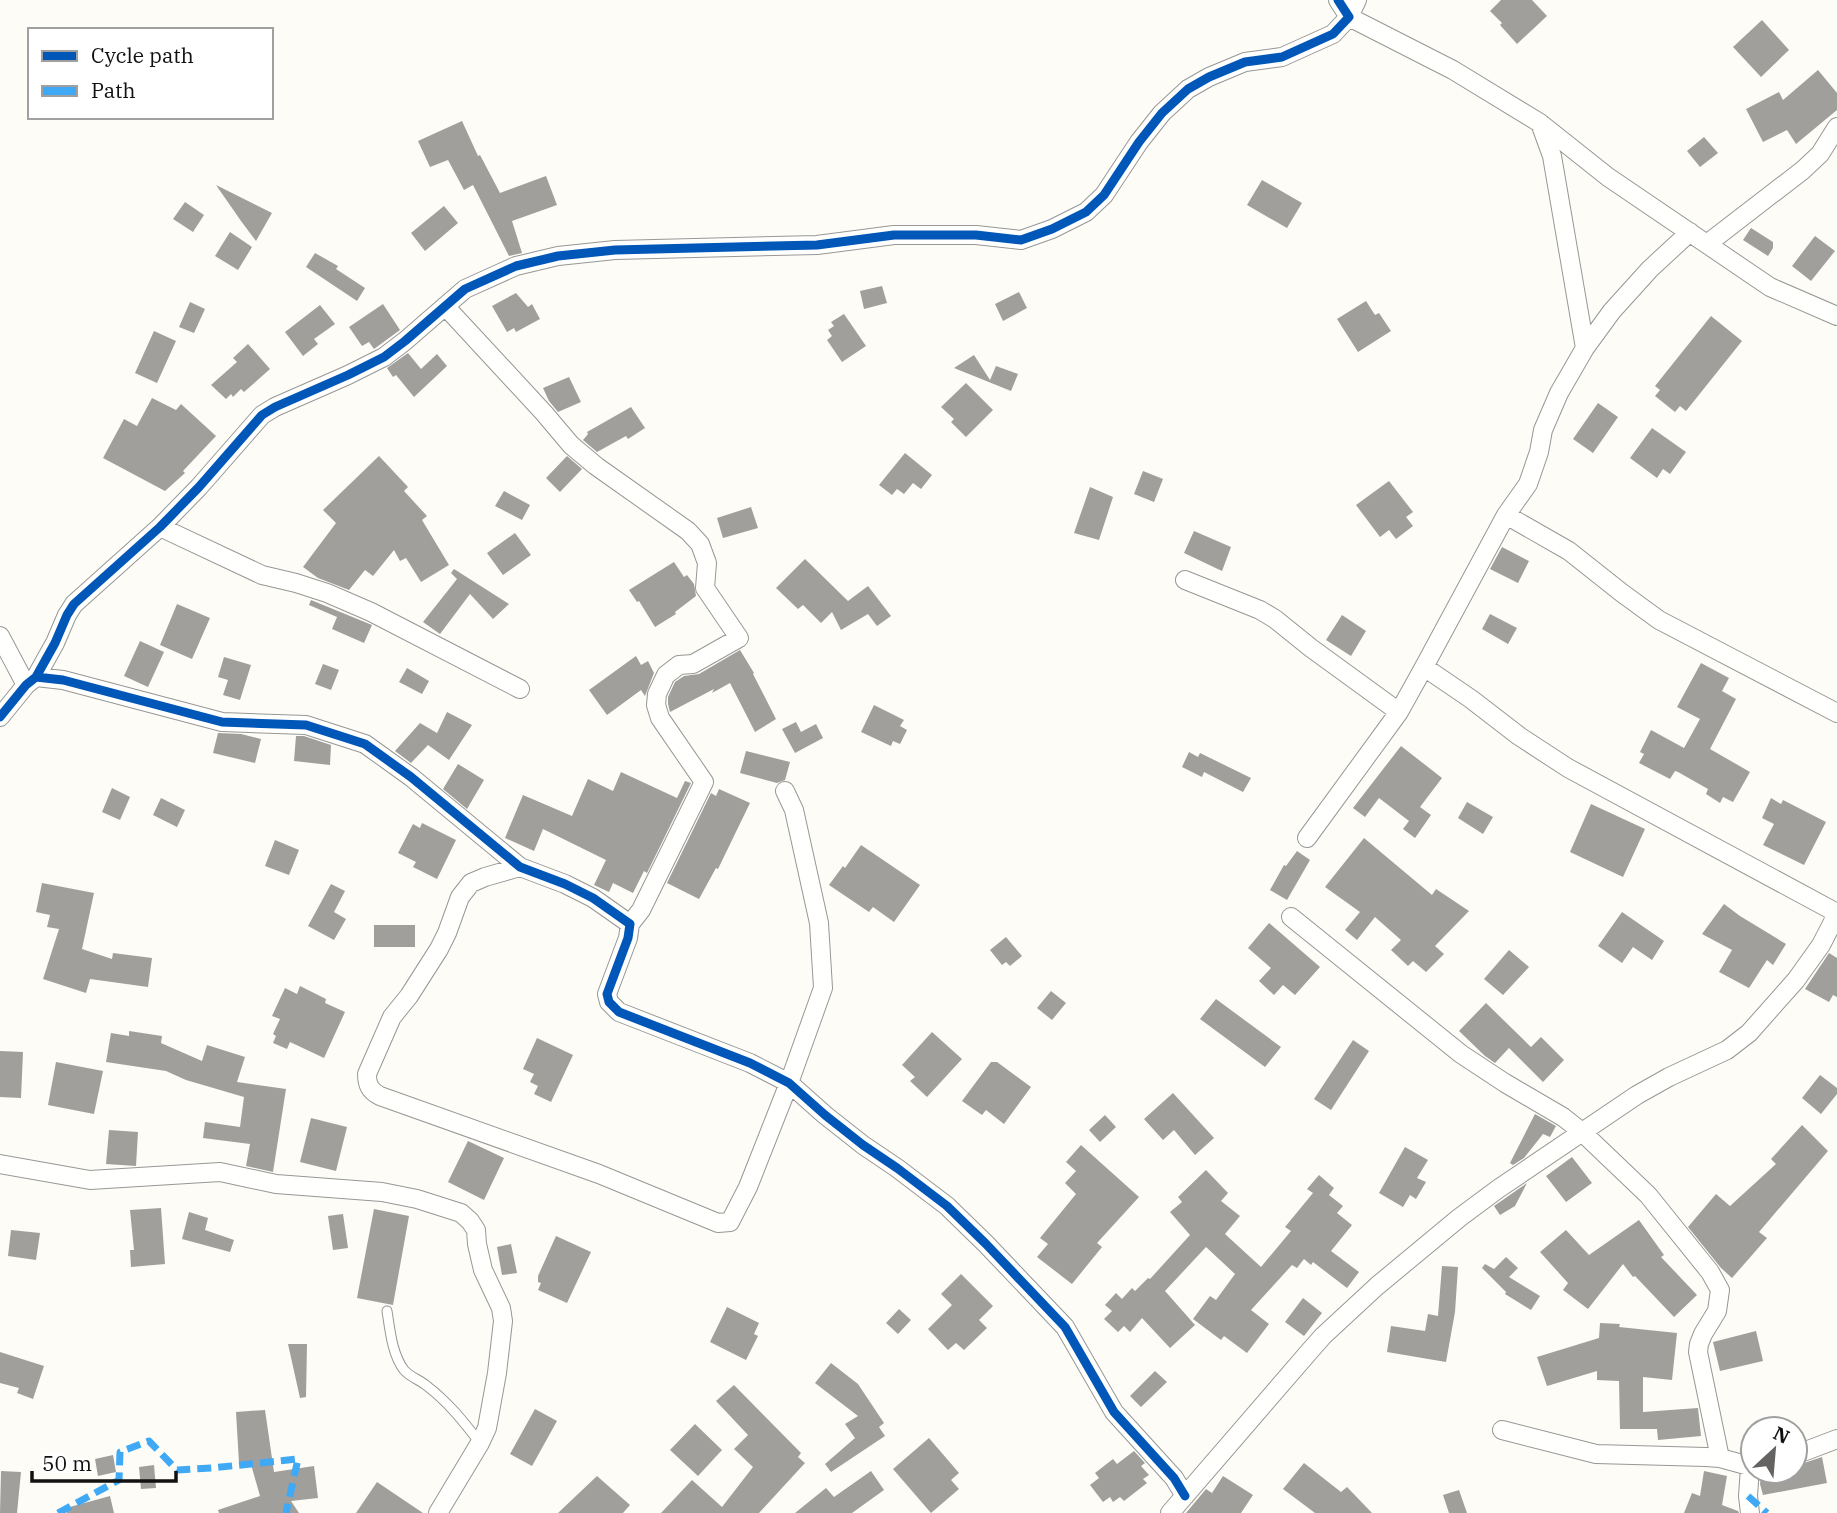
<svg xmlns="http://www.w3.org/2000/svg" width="1837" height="1513" font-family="'IBM Plex Serif',serif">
<rect width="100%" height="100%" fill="#fdfcf7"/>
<path fill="#a19f9c" d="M1501,0H1532L1547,16L1517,44L1500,25L1502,23L1490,11Z
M1762,20L1789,50L1761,77L1733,47Z
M1818,70L1837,93V110L1796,144L1787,130L1763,142L1746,109L1779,92L1783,100Z
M462,121L478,156L480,155L500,193L546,176L557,205L512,221L522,253L509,256L473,185L464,190L448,160L430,167L418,141Z
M1704,137L1718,153L1700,167L1687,151Z
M1262,180L1302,203L1287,228L1247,205Z
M216,185L272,213L256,241L241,221Z
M185,202L204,215L193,232L173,219Z
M444,206L458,223L425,251L411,233Z
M1751,228L1773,242V248L1768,256L1743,240Z
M230,232L252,247L238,270L215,256Z
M1815,236L1835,251L1811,281L1792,266Z
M315,253L338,266L336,269L365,288L357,301L306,267Z
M882,286L887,303L864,309L860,291Z
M1019,292L1027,308L1003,321L995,304Z
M516,293L528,307L532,304L540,319L516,332L514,328L507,332L492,306Z
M1366,301L1375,315L1379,313L1391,331L1358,352L1337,319Z
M190,302L205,309L194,333L179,327Z
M383,304L400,330L374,349L369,342L362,346L349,327Z
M320,305L335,324L314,339L318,344L303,356L285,332Z
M844,314L866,346L842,362L827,340L832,336L828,330L834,326L831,322Z
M1711,316L1742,341L1686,411L1680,406L1675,412L1655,396L1660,390L1655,386Z
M154,331L176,341L157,383L135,373Z
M248,344L270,369L244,392L241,389L233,397L231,394L226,399L211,385L237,362L233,358Z
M408,353L421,369L437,354L447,366L414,397L396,375L393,377L387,368Z
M974,355L990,380L996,366L1018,374L1011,391L954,368Z
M569,377L581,402L558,412L549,401L543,388Z
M966,383L993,410L966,437L951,422L954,419L941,407Z
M152,398L176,410L181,404L216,436L183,471L185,473L165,491L103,458L124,419L137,426Z
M1598,403L1618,417L1593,453L1573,439Z
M631,407L645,428L628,439L626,436L597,452L583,440L588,434L587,432Z
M1652,428L1686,452L1670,474L1663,469L1657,478L1630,458Z
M905,453L932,475L921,489L913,483L904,494L897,489L892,495L879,485Z
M379,456L408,487L404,491L427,516L422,520L449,565L421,582L406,558L400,561L394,550L373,576L365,570L349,590L318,578L303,567L336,523L323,510Z
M567,456L582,469L560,492L546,478Z
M1143,471L1163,479L1154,502L1134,494Z
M1389,481L1413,512L1406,517L1413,526L1396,539L1389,530L1380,537L1356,505Z
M1090,487L1113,497L1099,540L1074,533Z
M504,491L530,505L522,520L495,506Z
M751,507L758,528L723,538L717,518Z
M1194,531L1231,547L1222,571L1184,553Z
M515,533L531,555L503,575L487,553Z
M1502,547L1529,561L1518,583L1490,569Z
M805,559L848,601L868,586L891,616L877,626L868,614L841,630L832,612L821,623L803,605L798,609L776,588Z
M674,562L684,577L687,575L694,584L696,596L675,612L676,614L655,627L639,601L637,602L629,590Z
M454,569L509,604L493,619L470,594L440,634L423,622L457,579L451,573Z
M311,600L372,625L364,643L332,629L337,617L309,605Z
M177,604L210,618L192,659L160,645Z
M1490,614L1517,628L1508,644L1482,629Z
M1342,615L1366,631L1351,656L1326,640Z
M140,641L164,652L148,687L124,676Z
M740,650L754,673L753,674L776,719L755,732L730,683L712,693L714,689L670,712L668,704V697L675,682L684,676L699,674Z
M636,656L641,665L648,661L654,673L645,696L641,690L607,715L589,690Z
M224,657L251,665L240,700L223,695L228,680L218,677Z
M1701,663L1729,678L1722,691L1736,699L1710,749L1750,772L1733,802L1723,797L1720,803L1706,794L1708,789L1678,772L1675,771L1670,779L1639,763L1644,754L1640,752L1651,730L1684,748L1700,719L1677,707Z
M323,664L339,670L331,690L315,684Z
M407,668L429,681L422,694L399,682Z
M874,705L904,720L900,726L907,730L900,744L893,741L891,746L861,732Z
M447,712L472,725L449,760L428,745L411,763L395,751L420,723L437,733Z
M796,722L801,732L816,724L823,738L795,753L782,729Z
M218,733L241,734L261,739L255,763L213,753Z
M296,736H304L331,745L330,765L294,761Z
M1401,746L1442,778L1420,807L1431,815L1415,838L1403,829L1409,821L1379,798L1365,817L1353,808Z
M746,751L790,762L785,780L777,783L740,773Z
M1189,752L1198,757L1200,753L1251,778L1243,792L1204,772L1202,777L1182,767Z
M458,764L484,780L467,809L443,789Z
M621,772L677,798L685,781L691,783L647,873L644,871L633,893L613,883L609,892L594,885L606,860L543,829L534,851L505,838L523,795L572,816L588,779L613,791Z
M112,788L130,797L120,820L102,812Z
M719,789L750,803L718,869L716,868L699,899L667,883L711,793L716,796Z
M161,798L185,810L177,827L153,815Z
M1771,798L1781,804L1783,800L1826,822L1804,865L1763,845L1774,824L1762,818Z
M1467,802L1493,817L1483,834L1458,818Z
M1591,804L1645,829L1623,877L1570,852Z
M422,823L456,840L437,879L413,867L416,862L398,853L413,824L420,828Z
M1364,838L1432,895L1436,889L1469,911L1435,946L1444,954L1426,972L1413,961L1408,966L1391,950L1401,940L1375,917L1357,940L1345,930L1360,912L1325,887Z
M275,840L299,850L289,875L265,866Z
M861,845L920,885L894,922L873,907L869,912L829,885L843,866L845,868Z
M1297,851L1310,860L1287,900L1270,890L1284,865L1286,866Z
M42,883L94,893L82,949L112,959L113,953L152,958L148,987L90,979L86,993L43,979L59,929L47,927L50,915L36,912Z
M331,884L345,891L334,912L346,919L334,940L308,926Z
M1724,904L1740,916L1786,944L1773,965L1767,960L1749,988L1719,972L1732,950L1702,934Z
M1622,912L1664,941L1652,960L1633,947L1622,963L1598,946Z
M1269,923L1320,967L1295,995L1283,985L1274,995L1259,981L1271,968L1248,948Z
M374,925H415V947H374Z
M1006,937L1022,956L1010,966L1006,962L1002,965L990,950Z
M1509,950L1529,967L1503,995L1484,979Z
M1829,953L1837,958V997L1833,995L1829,1002L1805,989Z
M300,986L326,999L325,1003L345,1012L324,1058L290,1042L287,1049L273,1043L276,1036L273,1034L280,1019L272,1016L285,988L297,994Z
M1051,991L1066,1003L1052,1020L1037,1008Z
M1216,999L1281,1047L1265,1067L1200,1019Z
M1486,1003L1531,1047L1541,1037L1564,1060L1543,1082L1509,1048L1495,1063L1485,1056L1459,1031Z
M129,1031L162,1036L161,1043L202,1061L207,1045L245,1057L237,1082L286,1089L273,1172L246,1166L250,1144L203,1138L205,1122L240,1127L244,1097L186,1080L166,1071L106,1062L111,1033L129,1036Z
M932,1032L962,1059L927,1097L910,1081L915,1077L902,1065Z
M537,1038L573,1055L551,1102L534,1094L538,1086L530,1082L534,1074L523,1069Z
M1353,1040L1369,1051L1331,1110L1314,1099Z
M0,1051L23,1052L21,1098L0,1097Z
M56,1062L103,1071L94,1114L48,1105Z
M991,1062H997L1031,1087L1004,1124L986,1110L982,1115L962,1101Z
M1820,1075L1837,1088V1094L1821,1114L1802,1098Z
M1173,1093L1214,1138L1195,1155L1174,1130L1163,1140L1144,1119Z
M1535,1114L1556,1126L1550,1137L1543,1134L1524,1158L1513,1165L1510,1163Z
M1105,1115L1116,1127L1100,1142L1089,1130Z
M311,1118L347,1127L336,1171L300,1162Z
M1802,1125L1828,1151L1759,1232L1767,1238L1732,1278L1721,1268L1688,1227L1716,1194L1730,1206L1776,1164L1771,1159Z
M109,1130L138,1132L136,1166L106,1164Z
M468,1141L504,1158L484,1200L448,1182Z
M1081,1145L1139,1197L1097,1243L1102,1247L1072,1284L1037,1257L1048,1244L1040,1238L1076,1194L1065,1183L1076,1171L1066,1162Z
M1405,1147L1428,1160L1417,1178L1426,1182L1416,1199L1410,1195L1403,1207L1379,1193Z
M1572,1157L1592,1183L1566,1202L1546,1176Z
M1206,1170L1228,1193L1221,1201L1240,1216L1225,1234L1261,1267L1291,1231L1285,1227L1313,1193L1307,1189L1319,1175L1334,1188L1329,1195L1343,1206L1337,1213L1352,1225L1331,1251L1359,1272L1347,1288L1313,1262L1311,1265L1304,1259L1297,1268L1292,1265L1251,1310L1269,1324L1247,1353L1224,1336L1221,1340L1193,1319L1210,1296L1216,1300L1235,1274L1206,1247L1165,1291L1195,1325L1170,1348L1142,1318L1130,1332L1124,1326L1118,1332L1104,1319L1112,1311L1105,1305L1116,1293L1122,1299L1132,1288L1135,1291L1148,1278L1150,1279L1190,1235L1170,1212L1182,1202L1178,1197Z
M1527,1183L1515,1206L1500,1215L1494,1206Z
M161,1208L165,1264L131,1267L130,1250H134L130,1210Z
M374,1209L409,1216L393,1305L357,1298Z
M189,1212L208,1218L205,1230L234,1240L230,1252L182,1239Z
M343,1214L348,1248L333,1250L328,1216Z
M1639,1220L1664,1255L1661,1257L1697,1295L1674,1317L1635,1276L1633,1277L1623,1264L1588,1309L1563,1290L1568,1283L1540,1252L1566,1230L1589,1255Z
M11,1230L40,1233L36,1260L8,1256Z
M556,1236L591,1252L567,1303L538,1290L541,1283L538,1282V1276Z
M511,1244L517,1273L502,1275L497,1247Z
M1506,1257L1518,1268L1509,1277L1540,1296L1531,1310L1505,1294L1506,1292L1482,1268L1485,1264L1494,1269Z
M1442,1266L1458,1267L1455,1312L1446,1362L1387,1352L1391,1326L1425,1331L1428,1314L1438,1316Z
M961,1274L993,1306L979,1320L987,1328L964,1350L956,1343L948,1350L928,1329L952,1305L941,1294Z
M1303,1298L1322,1313L1304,1336L1285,1322Z
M727,1307L759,1323L754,1334L758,1336L746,1360L710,1342Z
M899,1309L911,1320L898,1334L886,1323Z
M1600,1323L1620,1324L1619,1327L1677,1333L1672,1380L1643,1377V1412L1698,1408L1701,1436L1658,1440L1657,1429H1620L1619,1381L1597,1380V1371L1547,1386L1537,1357L1599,1338Z
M1756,1331L1763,1361L1720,1371L1713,1342Z
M288,1344H307L306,1397L300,1398Z
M0,1352L44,1366L33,1399L17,1393L19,1388L0,1383Z
M831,1363L858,1384L884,1423L879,1427L885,1436L831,1472L825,1464L855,1438L845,1424L858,1416L815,1383Z
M1155,1371L1167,1382L1141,1407L1130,1396Z
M734,1385L801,1453L798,1457L805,1463L759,1513H661L692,1480L722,1507L753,1467L734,1449L748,1435L716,1401Z
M535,1409L557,1421L532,1466L510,1454Z
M265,1410L274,1472L314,1466L318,1498L291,1501L299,1513H219L218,1510L260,1496L250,1461L239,1463L236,1412Z
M695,1424L722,1450L698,1476L670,1450Z
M929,1438L959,1473L951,1480L959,1489L931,1513L893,1469Z
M1134,1451L1145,1463L1141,1466L1149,1475L1143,1479L1147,1483L1124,1501L1120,1497L1113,1502L1110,1497L1103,1502L1090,1485L1099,1478L1095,1473L1113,1459L1117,1464Z
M113,1455L116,1472L98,1476L95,1459Z
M1822,1457L1827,1483L1763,1495L1760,1484L1761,1475L1763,1471H1795V1466Z
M1304,1463L1341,1492L1347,1487L1372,1513H1315L1283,1489Z
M154,1465L156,1488L141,1489L139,1467Z
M1,1471L21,1472L17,1513H0Z
M871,1471L884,1490L852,1513H795L826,1488L834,1497Z
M1704,1471L1727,1476L1722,1505L1738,1511L1739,1513H1684L1692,1493L1700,1496Z
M597,1476L630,1505L623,1513H558Z
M1223,1476L1253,1495L1241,1513H1186L1206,1489L1212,1493Z
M377,1482L423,1513H356Z
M1459,1490L1467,1513H1449L1443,1495Z
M110,1496L114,1513H67L66,1508Z"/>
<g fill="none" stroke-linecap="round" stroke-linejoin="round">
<g stroke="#979795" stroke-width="11">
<path id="service" d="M387,1311C390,1330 392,1354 404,1370C410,1377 420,1380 427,1386C448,1402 464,1422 480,1443"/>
</g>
<g stroke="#979795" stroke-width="20">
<path id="minor" d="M1357,0L1349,17L1453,70L1540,123L1608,177L1770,287L1837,316
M1540,123L1552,156L1585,348
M1707,244L1803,170L1820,154L1837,127
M445,306L544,413L571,445L596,466L688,531L700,544L707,563L705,588L739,638L693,664L679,665L666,675L657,694L656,705L660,718L704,782L641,910L630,924
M1506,515L1569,551L1622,593L1659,620L1837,713
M160,527L262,575L296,583L327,593L371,612L520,689
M1185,580L1260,610L1275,619L1311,648L1399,712
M0,636L26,685
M1424,667L1471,699L1519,736L1568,768L1837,913
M36,677L63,680L222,722L306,725L365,744L411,777L520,867L565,884L593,898L630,924L628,938L607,994L609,1002L619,1012L750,1063L789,1083L825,1115L863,1145L897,1168L947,1206L986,1244L1065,1327L1114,1412L1174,1478L1185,1496
M0,717L26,685L36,677L55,643L67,615L74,604L160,527L199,487L262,415L275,407L348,375L384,357L405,341L465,289L516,266L558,256L615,250L817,245L894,235H976L1021,240L1052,229L1086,212L1104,195L1139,142L1162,113L1188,89L1209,77L1245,62L1282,57L1333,34L1349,17L1338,0
M1307,838L1399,712L1424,667L1506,515L1528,484L1539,452L1543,430L1559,393L1585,348L1612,311L1650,269L1690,232
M520,867L485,877L471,883L460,897L447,933L439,949L409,996L392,1017L367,1074C367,1085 370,1091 380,1096L599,1174L718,1223L730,1222L748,1187L789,1083L823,988L819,923L794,810L785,791
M1291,917L1461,1054L1505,1083L1563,1117L1582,1132L1648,1195L1710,1272L1720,1290L1717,1311L1703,1334L1699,1344L1698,1352L1720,1458
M0,1164L90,1180L220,1172L276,1184L382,1192L417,1199L461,1213L470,1221L476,1230L477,1244L483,1270L501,1308L503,1321L497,1373L487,1428L480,1443L438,1513
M1502,1430L1596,1454L1706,1457L1720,1458L1753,1467
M1795,1455L1837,1439
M1750,1467L1748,1496L1750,1513
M1170,1513L1308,1353L1323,1336L1377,1286L1459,1218L1498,1189L1637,1095L1669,1077L1727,1050L1749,1033L1796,980L1821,945L1837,914"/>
</g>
<use href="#service" stroke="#fffffe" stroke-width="9"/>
<use href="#minor" stroke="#fffffe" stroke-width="18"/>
<path stroke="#3fa9f5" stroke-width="7" stroke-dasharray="14 7" stroke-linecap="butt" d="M1748,1496L1767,1513
M58,1513L119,1480L120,1452L149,1441L177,1470L212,1468L298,1459L286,1513"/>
<g stroke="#fff" stroke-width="13">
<path id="cycleway" d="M36,677L63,680L222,722L306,725L365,744L411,777L520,867L565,884L593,898L630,924L628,938L607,994L609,1002L619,1012L750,1063L789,1083L825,1115L863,1145L897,1168L947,1206L986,1244L1065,1327L1114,1412L1174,1478L1185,1496
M0,717L26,685L36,677L55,643L67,615L74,604L160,527L199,487L262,415L275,407L348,375L384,357L405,341L465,289L516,266L558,256L615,250L817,245L894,235H976L1021,240L1052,229L1086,212L1104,195L1139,142L1162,113L1188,89L1209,77L1245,62L1282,57L1333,34L1349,17L1338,0"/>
</g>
<use href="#cycleway" stroke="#0057b8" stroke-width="9"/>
</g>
<rect x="28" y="28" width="245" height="91" fill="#ffffff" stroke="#a0a0a0" stroke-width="2"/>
<rect x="42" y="51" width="35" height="10" fill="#0057b8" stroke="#a0a0a0" stroke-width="2"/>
<text x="91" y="63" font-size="21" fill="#111111">Cycle path</text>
<rect x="42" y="86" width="35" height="10" fill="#3fa9f5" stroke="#a0a0a0" stroke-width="2"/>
<text x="91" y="98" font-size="21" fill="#111111">Path</text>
<g transform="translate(1774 1450) rotate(26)"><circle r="33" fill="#ffffff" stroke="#a0a0a0" stroke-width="2"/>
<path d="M0-5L12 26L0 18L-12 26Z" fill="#646362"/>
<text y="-10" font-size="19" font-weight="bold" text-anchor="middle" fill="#111111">N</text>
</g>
<path d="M32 1471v10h144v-10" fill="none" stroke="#111111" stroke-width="3.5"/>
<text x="42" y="1471" font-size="21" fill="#111111" stroke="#ffffff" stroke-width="5" paint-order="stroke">50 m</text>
</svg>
